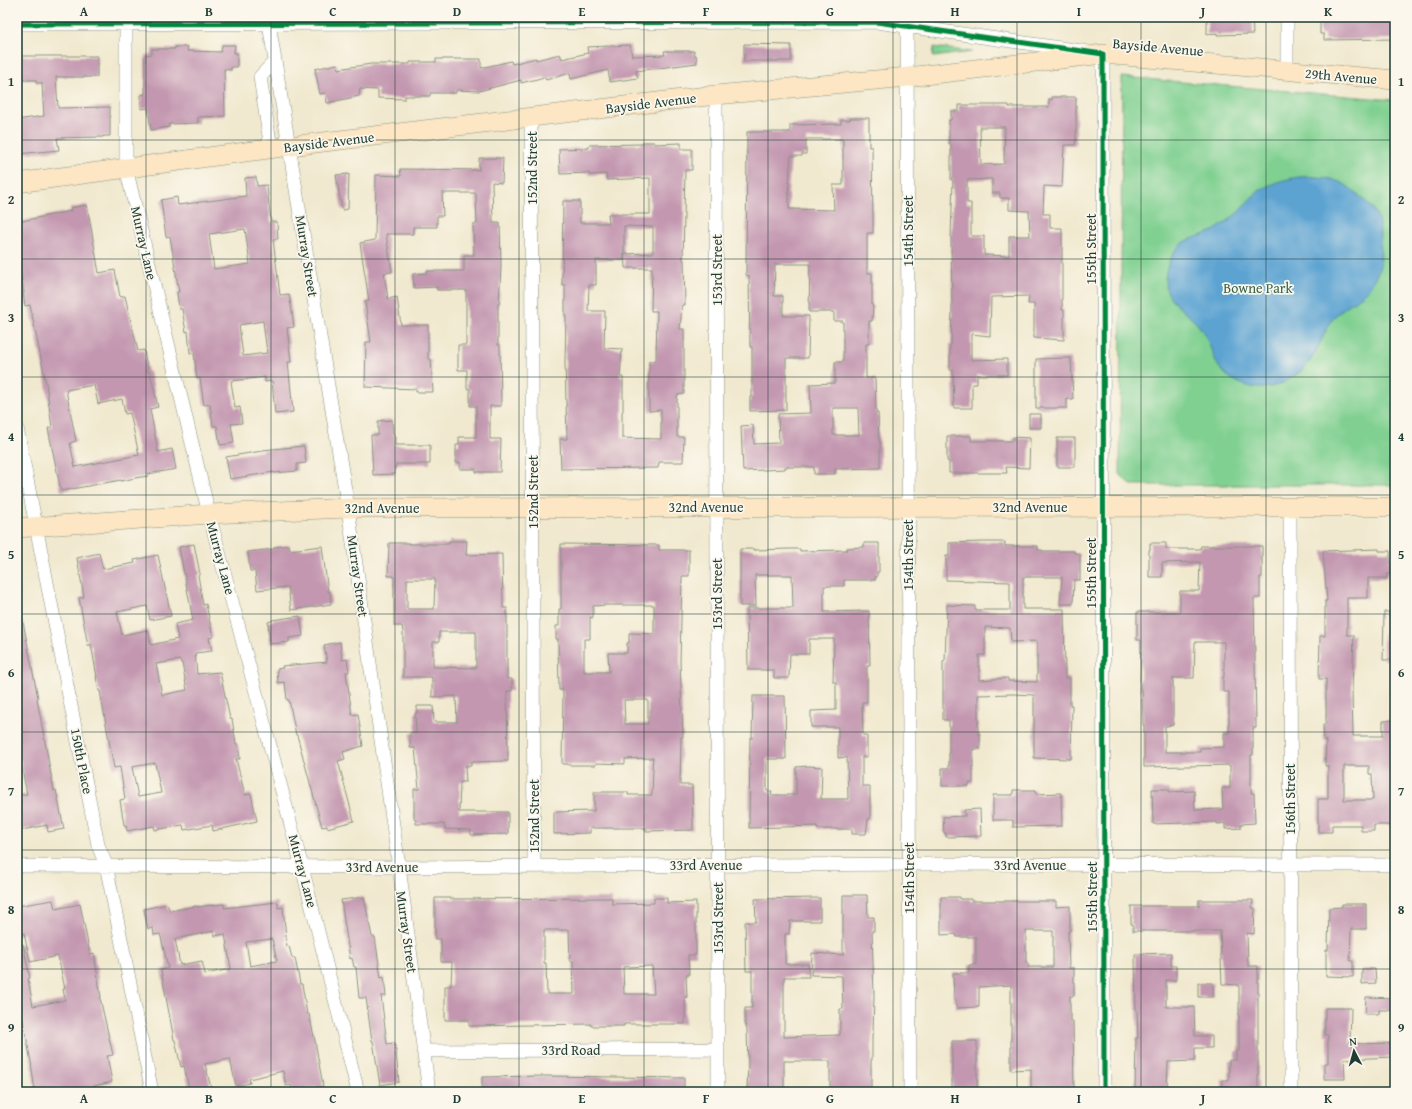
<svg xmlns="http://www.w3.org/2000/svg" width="1412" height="1109" font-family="'Gentium Book Plus',serif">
<rect width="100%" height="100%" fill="#fbf7ec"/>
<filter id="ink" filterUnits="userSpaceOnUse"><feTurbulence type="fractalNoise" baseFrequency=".025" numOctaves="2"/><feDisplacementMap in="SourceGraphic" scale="8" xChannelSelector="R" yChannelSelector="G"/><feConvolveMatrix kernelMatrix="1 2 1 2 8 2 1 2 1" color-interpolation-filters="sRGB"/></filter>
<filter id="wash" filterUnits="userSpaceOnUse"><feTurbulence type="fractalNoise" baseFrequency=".012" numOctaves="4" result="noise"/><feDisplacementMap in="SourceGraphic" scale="16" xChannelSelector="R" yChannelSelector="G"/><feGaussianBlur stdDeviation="0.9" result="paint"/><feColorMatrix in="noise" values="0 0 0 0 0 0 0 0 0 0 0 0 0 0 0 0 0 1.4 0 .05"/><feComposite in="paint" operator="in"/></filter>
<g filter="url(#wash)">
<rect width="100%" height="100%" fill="#f1e9cf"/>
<path fill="#80d091" stroke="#508662" d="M934,47L972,52L933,57Z
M1122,77L1395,100V485H1131L1120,475Z"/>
<path fill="#5ba3d2" stroke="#3d7083" d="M1299,177C1314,176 1331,177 1344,184C1349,187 1355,192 1359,196C1367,202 1375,209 1378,219C1380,226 1380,234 1380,242C1381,252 1382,264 1377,274C1374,279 1371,286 1367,291C1356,302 1341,307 1332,320C1324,332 1320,346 1312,358C1302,374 1283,386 1264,388C1245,389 1223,378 1215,360C1211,350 1208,339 1202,330C1188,310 1160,302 1166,272C1168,263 1172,255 1177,248C1187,237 1203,237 1215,230C1222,225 1230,220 1236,214C1244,207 1250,198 1259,191C1271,183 1285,179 1299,177Z"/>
<g id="blocks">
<path fill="#c397b0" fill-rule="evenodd" d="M1207,17H1252L1253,34L1217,35V33L1207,34Z
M1320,17H1395V39L1324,40V34H1320Z
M744,44L791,45V61H744Z
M222,45H235L234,53H237V67H231V70L224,69L225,116L198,117V123L169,124V127L151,130L148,108L141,109V95L145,94V55L152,54V49H175V47H188L187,51L221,52Z
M630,45L632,56L665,55L664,51H694V55H696L697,63L636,71L638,78L610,82L608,70L571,79L570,73L546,80L545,77L521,83V80L479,91L456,90V93H430V96H405V99L378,98V90L360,89L359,96L327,103L325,93L320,94L315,69L337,64L338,69L371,64H410V62H436V59H481V68L511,61L512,64L536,58V60L560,54L562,59L588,53L587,47Z
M17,56H97V77H56L58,108L110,107V136H103V137L57,138L59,150L17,154V120L44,116L42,83H36V80H17Z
M1052,97H1076V140L1075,145H1064L1062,187L1044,186L1043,214H1050V228H1062V310H1064V340L1034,338V304H1028L1029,296L991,297L990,336L971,334V360L1007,359V375H977V384H972V408H954L953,370H950V345H951L952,308L951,237L953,180H951V144H949V120H951V111H959V105H1009V107H1049V99L1052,100ZM980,127H1005L1004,164L981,165ZM992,179V193H1000V198H1009V210L1029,211L1030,236H1009V256L984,255V236H971V203H967V180Z
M850,118H869V147H872L873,220V233H867V273H872V306H873L872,321H869V344H866V378H875L876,413H878L879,441H880V468L835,469V474H814V467H785V469L743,471L741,426L753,425L754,444L779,443L778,414L811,413L810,384L835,383V362H843V321H834V312H809L810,264H775L774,296H783V316H809L808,358H786V410L750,411V397H752V347H750L749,276L746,275L747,132H790V125L841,124V120H850ZM806,139H843V185H833L834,210L789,209V194H788L791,156H802V154H806ZM833,408H858L859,435H833Z
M642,142H654V144L681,143V149H692V170H685L683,260H684L685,305H682L680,329H684V394L677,395V437H684L683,462H659L658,468L561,469L560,439H567L565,362L566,316H565V285H562L563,201H580V223H609L608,214H650V178L607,180L606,174L589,175V173L560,174L559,149L589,148V145L642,144ZM624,226L653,227V253L624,254L625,268H652L651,311H657L656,361H649V411L661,410V439L622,438V412L623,411V377H620L622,349L604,348L605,311H588L589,285H596V260H624Z
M479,158H503L502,183L492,182L493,223H500L501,266L499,304H498V345H500L501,406H490V439H501L500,472H476V469H460V462L456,463V445H459V437H476V406H470V389H467V370H458V345H466V290H437V287L414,288L413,274L427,273V271H464V255H474L473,224H477L476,193H442L443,216H437V227H413V234H386L392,272L384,273L388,299L397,297L401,325H428V359H431L433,392H416V389L365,387L366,342H371L365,302L369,301L360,243L375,240L376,175L401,176L400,169L479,170Z
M349,174L348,209L342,210L336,175Z
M256,177L257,186L267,185L271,222H276L277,223L278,239H273L280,295L289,294L292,312L294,327L287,328L291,362H288L293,412L275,414L272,381L265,382V377L231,381L235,408L240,407L242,423L231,424L234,443L220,445L217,426H213L210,404L204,405L200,378L197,379L194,353H190L188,331L186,332L182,309H179L177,292H179L170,236L166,237L161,200L177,197L178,205L246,196L245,178ZM245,229L250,264L214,269L209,234ZM263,321L267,353L243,356L239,325Z
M87,205L99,273L115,270L120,297L125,296L138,351L144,350L148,372H150L158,407L150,409L158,452L172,449L176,469L148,474V476L135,478L121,481V480L61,491L48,428H52L46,383L30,305L25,306L23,293H24L17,251V222L71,211L70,208ZM94,385L98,404L122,399L125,414L130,413L139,455L75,467L70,443L76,441L66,390Z
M1071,358L1073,399H1067V408H1036V359Z
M1029,414H1041V428H1029Z
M392,420L393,435H395V445H430V464H396V467H395V474L373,475L371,435H378V421Z
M947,436H971V441H1013V437L1030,438L1029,468L1006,467L1007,473H949V461H947Z
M1057,438H1075V467H1057Z
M304,446L306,463L297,464V471L274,473V472L230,479L226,457L262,451V450Z
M449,541H467L466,555L502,554L503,608H507V679H512V691H507L508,761L471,762V766H465L466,782H460L459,812H508V834L471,835V830L445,829L444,824H416V820L414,819V789H419L415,748H410V733H416L415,713H417V706H433L434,722H457L456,696L432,697V677H403V632L402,626H394V576H388L389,543H409V544H449ZM407,579H435L434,609H407ZM439,632H476V668L433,667V642H439Z
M983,542H1005V546H1038V550H1042V551H1074V553L1080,554V580H1074L1073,604H1060L1062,577H1023V609H1064L1065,678H1070V705H1072L1071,759L1034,758V695L1013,694L978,695V734H980V749H973V783H969V786H942V768H949V720H943V662L945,661L947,605L975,606V610H1010V582L946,580V556H949V543ZM985,627L1010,628L1011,642L1037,641V682L1008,681V678L979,680V655H985Z
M864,543H879V572H877V577H875V580H844V586H824V612L869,611L870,666H867V702H862L863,735H867V757H862V786H870V819H868L866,834H852V829H817V826L749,828L750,738H752L753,696H785L786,759H767V791H772L771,795H796V767L809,766L822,767L821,799H848L847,757L838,758V727H811V711L836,710V682H833L834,639H809V654H790L789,678H774V670H748L747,608H793L792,575H755L756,606H740V549H754V550L790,549H800V551L847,550V548L864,547Z
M1150,543H1166V549H1200L1201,546H1262V577H1260V598H1254L1256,728H1253V755H1251V793H1254L1255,823L1241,824V828L1225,829V823L1217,824V822L1153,824L1152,789H1169V792L1194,791L1195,810L1223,809L1222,788H1230V765L1144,767V725H1143L1142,690H1140L1141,640H1137V612H1180V591H1199L1200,562L1162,563V577H1149V550H1150ZM1195,642H1224V677H1223V692H1229V733H1224V747L1200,748V752H1165V726L1173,725V678H1194Z
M194,544L200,574L198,575L203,605L206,604L213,637L209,638L212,651L195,653L197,674L220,672L230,719H232L236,744H238L240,759H236L245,795L251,794L257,821L213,831L212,825L184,830L183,825L155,830L154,826L127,831L126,825H124L120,800L125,799L120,767L114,768L100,691H99L96,677H97L91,644L88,646L79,598L84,597L77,558L99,553L103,569L135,563L134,560L158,555L171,616L150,620L147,606L117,612L122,635L148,630L151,645L178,639L175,624L193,620L179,547ZM180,660L181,663H182L187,690L162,695L156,664ZM155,763L161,793L138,797L132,767Z
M561,544L659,545V550H689V576H682L680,662L683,737H681L680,785H692L693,830L646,831V828H590V833L554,834V812L594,811V792H628V795H652L653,768H652L653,758L625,759V764L596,763V765H568V764H562L563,690H559L558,639H556V626H559V609H561ZM606,605H654V634L629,633V643H627V653H608L609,672H584V639H590V617L593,618V606ZM624,700H648V724H625Z
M289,545L290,550L322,546L328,592H330L331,604L291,610L288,587L257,590L255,571H250L248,552L274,549V547Z
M1379,549V551H1390L1391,574H1387V578H1368V598H1347V635H1354L1352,690L1353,736H1383V721L1395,720V771H1391L1393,801H1395V825H1374V831H1361V825H1332V832H1318V799H1328V766H1325L1326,740L1324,741L1323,724H1326V679H1319L1320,636H1325V601H1327L1323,551ZM1344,766H1369V774H1372L1373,800H1344Z
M1384,612H1395V660H1383Z
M300,616L303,636L289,638V642L270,644L268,622L272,621V620Z
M23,622L38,698L37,699L54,791L56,790L64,829L48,832L47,825L22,830L17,805V796L27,794L20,759H17V623Z
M340,642L342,660L347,659L349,672H346L352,715L358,714L363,746L343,752L345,759L338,761L354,821L327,828V826L322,827L297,735H296L289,700H287L285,683L284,682L278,683L277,669L283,668L282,666L327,662L324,645Z
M1013,790H1036V794L1061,793L1062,826L1013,827V820H993V795H1013Z
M980,809L981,836L946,837V833H944L943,817L965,816L964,810Z
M843,895H867L868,917H874V931H872L874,995L873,1034H872V1060H871V1091L830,1092V1061H784V1092H752V1089L747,1090L748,1064L747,1029L745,1024V1008H752V971H746L745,922H756L755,899L820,898V921H790L789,934H785V964H808L809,977H784V1037L840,1035V1009H843L842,976L811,975L812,953L843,955Z
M364,897L372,937H375L381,978L384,977L386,996H381L387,1044L395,1043L399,1082L380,1085L373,1041H372L366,998H359L356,967H354L352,958L350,959L341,900Z
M941,897H960V899H971V901H1056V907L1070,906V931H1068L1069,968H1074V996H1070V1021H1073L1074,1092H1031V1069L1011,1070V985L979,987V1007L956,1008V1001L954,1000L953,973H969V965L976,964V937H957L956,934L941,935ZM1026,931H1053V967H1028V963H1026Z
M435,898H450V899L612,898V904L654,903V898H667V903L696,902V955H688L689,975H686L687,997H685V1024H624V1026H591V1024L469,1026V1020H445V986H451L452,962H441V939H435ZM544,930H569L570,961H573L574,994H547L546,963H544ZM652,966L654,994H624L623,967Z
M53,900L55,909L80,904L90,954L94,953L101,998H100L113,1055L107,1056L112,1082L76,1090V1092H61V1088L35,1092L31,1062L17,988V945L23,944L30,978L28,979L33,1006L65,1000L63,989H65L58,956L30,962L24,933L17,935V906Z
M1199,900H1253L1252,908H1255L1254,934L1247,933L1248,966H1258V1092H1222V1080H1229V1060H1236V1051H1239V985L1222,984L1220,931H1133V924H1131V906H1199Z
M278,902V908L283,907L287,947L289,946L292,958H295L300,984H302L307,1014H309L315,1041L323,1086L292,1092L291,1085L286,1086L283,1071L249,1079L250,1083L236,1086L230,1059L205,1064L212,1092H190L184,1066L181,1067L175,1040H174L161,970L168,968L161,937L160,934L154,935L153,928L148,929L144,909L167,904L170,911L196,906V907L224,904V908ZM214,931L215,936L225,934L231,969L205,974L202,961L180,965L175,939ZM272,939L277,961L250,966L246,942Z
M1342,904H1366V929H1351L1350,961H1353V977L1326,976V950H1328L1329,908L1342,907Z
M1171,953V966H1176V980H1166V1007H1194L1195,1036H1212V1048H1195V1061L1168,1062L1167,1092H1135L1136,1038H1138L1137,1010H1136L1135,954Z
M1362,969H1375L1376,983L1362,984Z
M1198,983H1213V997H1198Z
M1366,997L1395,998V1010H1379V1014H1365Z
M1325,1008H1351L1350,1044L1395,1043V1057L1344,1059L1345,1079H1324V1063H1328V1035H1325Z
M952,1041H977V1092H952Z
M545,1076L684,1078V1092H482V1077Z"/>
</g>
</g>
<g filter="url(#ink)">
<use href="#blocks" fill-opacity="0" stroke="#889382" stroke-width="1"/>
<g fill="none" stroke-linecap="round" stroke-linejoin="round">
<g stroke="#889382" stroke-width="14">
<path id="street" d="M126,17V168L209,514L302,867L358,1092
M269,17V24L348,508L399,867L429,1092
M907,17L910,1092
M17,24L877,22L1103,54L1104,1092
M1287,71V17
M716,95L718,1092
M531,117L534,866
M271,149L260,77L275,61
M17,428L98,845L106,865L152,1092
M1290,507L1291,1092
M17,866L399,867L931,864L1395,865
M423,1051L718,1049"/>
</g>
<g stroke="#889382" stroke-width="20">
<path id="secondary" d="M17,183L290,146L716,95L908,77L1103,54L1395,80
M17,528L209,514L348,508L1395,507"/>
</g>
<use href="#street" stroke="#fff" stroke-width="13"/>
<use href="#secondary" stroke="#fce6c4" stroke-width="19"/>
<g stroke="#fbf7ec" stroke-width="8">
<path id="cycleway" d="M17,24L877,22L1103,54L1104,1092"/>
</g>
<use href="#cycleway" stroke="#00873e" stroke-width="5"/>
</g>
</g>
<path fill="none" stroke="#1f3d34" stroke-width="1" stroke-opacity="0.55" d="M146,17V1092M271,17V1092M395,17V1092M519,17V1092M644,17V1092M768,17V1092M893,17V1092M1017,17V1092M1141,17V1092M1266,17V1092M17,140H1395M17,259H1395M17,377H1395M17,495H1395M17,614H1395M17,732H1395M17,850H1395M17,969H1395"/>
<g text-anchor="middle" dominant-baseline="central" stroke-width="3.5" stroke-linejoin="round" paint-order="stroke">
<g font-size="14" fill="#1f3d34" stroke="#fbf7ec">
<text transform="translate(1158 47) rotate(5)">Bayside Avenue</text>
<text transform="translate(1341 76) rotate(5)">29th Avenue</text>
<text transform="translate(651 103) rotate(-7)">Bayside Avenue</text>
<text transform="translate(329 142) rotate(-7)">Bayside Avenue</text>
<text transform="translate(532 168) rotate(-90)">152nd Street</text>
<text transform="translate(908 231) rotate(-90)">154th Street</text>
<text transform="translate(144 243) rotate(77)">Murray Lane</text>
<text transform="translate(1091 249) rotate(-90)">155th Street</text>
<text transform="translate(307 256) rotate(81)">Murray Street</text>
<text transform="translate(717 270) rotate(-90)">153rd Street</text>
<text transform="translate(533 492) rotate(-90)">152nd Street</text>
<text x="706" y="507">32nd Avenue</text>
<text x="1030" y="507">32nd Avenue</text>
<text x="382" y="508">32nd Avenue</text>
<text transform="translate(908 555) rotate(-90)">154th Street</text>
<text transform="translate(221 558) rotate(75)">Murray Lane</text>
<text transform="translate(1091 573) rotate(-90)">155th Street</text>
<text transform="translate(358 576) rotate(82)">Murray Street</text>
<text transform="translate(717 594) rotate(-90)">153rd Street</text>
<text transform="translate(82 761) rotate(79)">150th Place</text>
<text transform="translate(1290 799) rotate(-90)">156th Street</text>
<text transform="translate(534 816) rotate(-90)">152nd Street</text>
<text x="706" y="865">33rd Avenue</text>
<text x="1030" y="865">33rd Avenue</text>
<text x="382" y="867">33rd Avenue</text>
<text transform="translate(303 871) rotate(75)">Murray Lane</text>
<text transform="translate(909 878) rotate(-90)">154th Street</text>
<text transform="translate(1092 897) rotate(-90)">155th Street</text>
<text transform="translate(718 918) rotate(-90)">153rd Street</text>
<text transform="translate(407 932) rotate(82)">Murray Street</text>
<text x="571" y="1050">33rd Road</text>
</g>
<g font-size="14" fill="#37624b" stroke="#fbf7ec">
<text x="1258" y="288">Bowne Park</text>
</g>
</g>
<rect width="1412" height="1109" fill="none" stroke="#fbf7ec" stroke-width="44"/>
<g transform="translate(1354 1051) rotate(354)" stroke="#fbf7ec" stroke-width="3" paint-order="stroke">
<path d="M0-3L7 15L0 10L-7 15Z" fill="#1f3d34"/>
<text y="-6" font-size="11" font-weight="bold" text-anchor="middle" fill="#1f3d34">N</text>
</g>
<rect x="22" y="22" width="1368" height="1065" fill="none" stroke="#1f3d34" stroke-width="1.5"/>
<g font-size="13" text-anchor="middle" font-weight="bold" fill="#1f3d34">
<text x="84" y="16">A</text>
<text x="209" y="16">B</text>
<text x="333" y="16">C</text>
<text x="457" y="16">D</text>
<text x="582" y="16">E</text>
<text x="706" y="16">F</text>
<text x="830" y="16">G</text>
<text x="955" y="16">H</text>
<text x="1079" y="16">I</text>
<text x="1203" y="16">J</text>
<text x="1328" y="16">K</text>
<text x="11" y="86">1</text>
<text x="1401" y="86">1</text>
<text x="11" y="204">2</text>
<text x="1401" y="204">2</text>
<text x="11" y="322">3</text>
<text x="1401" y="322">3</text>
<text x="11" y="441">4</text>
<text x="1401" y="441">4</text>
<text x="11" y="559">5</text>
<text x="1401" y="559">5</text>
<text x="11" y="677">6</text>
<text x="1401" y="677">6</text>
<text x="11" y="796">7</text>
<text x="1401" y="796">7</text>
<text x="11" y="914">8</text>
<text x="1401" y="914">8</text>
<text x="11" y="1032">9</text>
<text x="1401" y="1032">9</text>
<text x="84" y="1103">A</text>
<text x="209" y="1103">B</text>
<text x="333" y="1103">C</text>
<text x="457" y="1103">D</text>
<text x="582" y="1103">E</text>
<text x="706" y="1103">F</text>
<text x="830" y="1103">G</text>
<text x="955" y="1103">H</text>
<text x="1079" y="1103">I</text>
<text x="1203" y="1103">J</text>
<text x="1328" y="1103">K</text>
</g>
</svg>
